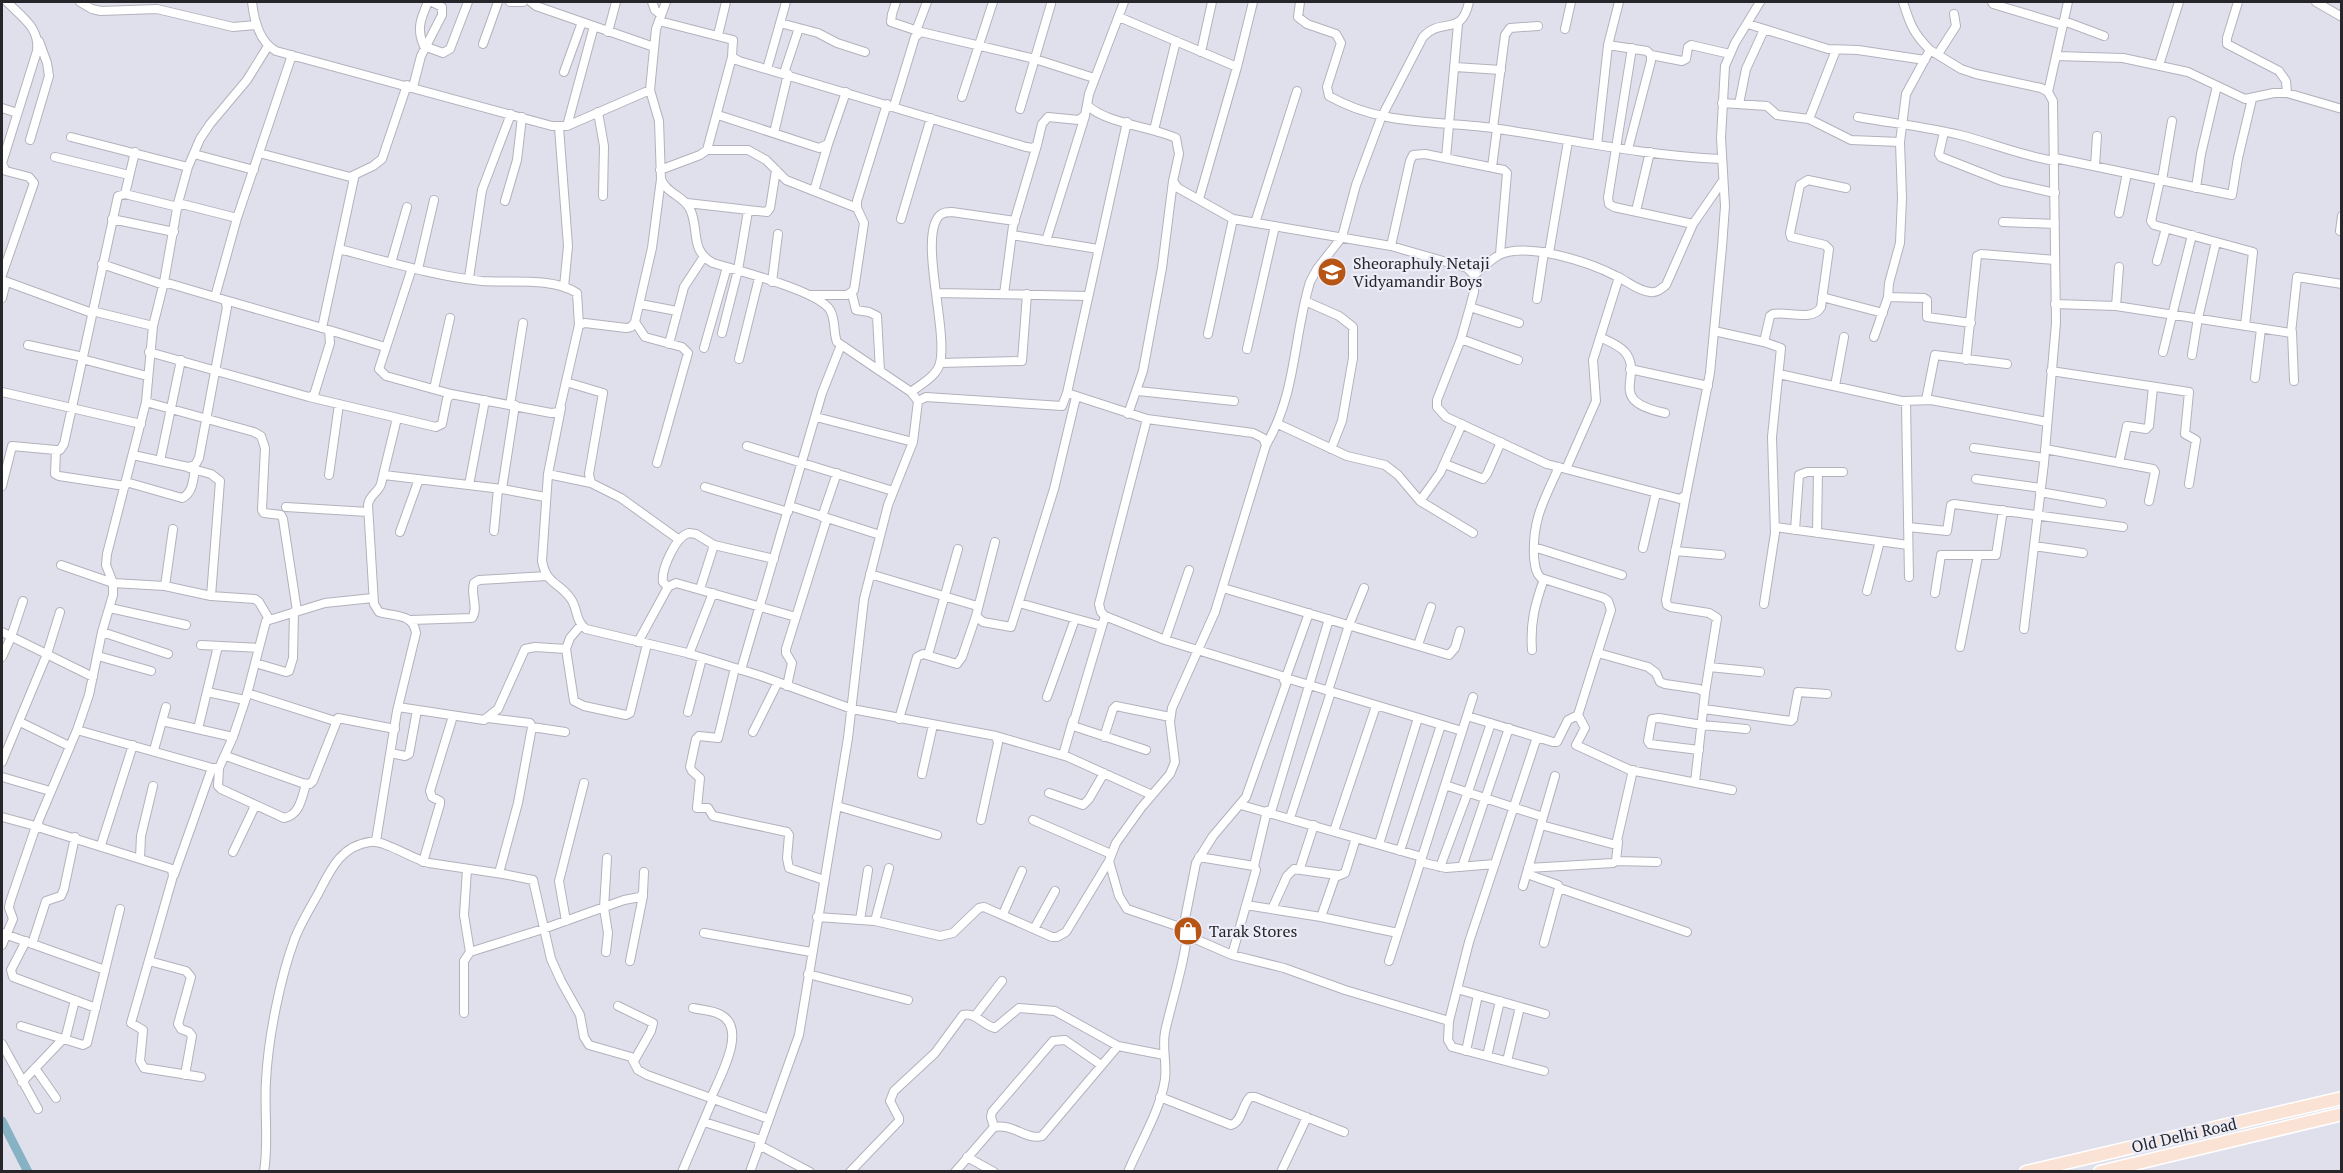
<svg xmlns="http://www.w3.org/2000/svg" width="2343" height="1173" font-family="'PT Serif',serif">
<rect width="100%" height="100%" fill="#e0e0ec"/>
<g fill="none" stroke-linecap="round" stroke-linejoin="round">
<path stroke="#87b2c3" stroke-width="9" d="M2,1121L28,1172"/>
<g stroke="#b2b2bd" stroke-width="10">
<path id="minor" d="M80,2L92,9L101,11L157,9L233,27L257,25
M252,2C254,20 259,42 276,51L552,126H567L650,90
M428,2C421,18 416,29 424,46L443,53L450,49L468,2
M510,2H523
M531,2L536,6L654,47
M652,2L655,10L661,15
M896,2L892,14L891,22L921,32
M1124,2L1089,94L1087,105C1107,124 1150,126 1176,138L1179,154L1173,181L1178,188L1233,219L1391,246L1467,268L1474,275V292L1470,307L1461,339L1437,400V407L1446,417L1547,464L1680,499L1686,495L1710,373L1722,247L1725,206L1721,138L1725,66L1735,43L1760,2
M1300,2L1298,17L1307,24L1336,34L1341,43L1327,87L1329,96C1383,127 1440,120 1499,129C1573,140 1647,156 1721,159
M1992,2L1993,4L2063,25
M2238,2L2227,38V44L2279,71L2286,81L2287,93
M2316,2L2342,17
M1119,17L1237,67
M659,21L666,2
M2064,21L2104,36
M780,23L818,33L837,43L865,52
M1748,24L1828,49L1858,50L1925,60
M1565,29L1571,2
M916,31L927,2
M608,32L616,2
M718,35L726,2
M483,44L498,2
M1608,45L1647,51L1651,55V61L1628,149
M1632,48L1608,198L1609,204L1614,207L1693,224
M1930,50L1961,69L1976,74L2041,88L2048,92L2053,101L2056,323L2044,463L2024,629
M1201,52L1212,2
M1938,54L1956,26L1954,14
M1651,55L1682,61L1686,59L1688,47L1691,45L1730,54
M2056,56L2123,58L2188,72L2245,99L2274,93H2287L2342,109
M2159,65L2179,2
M1455,67L1501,70
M767,69L786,2
M564,72L582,22
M784,73L799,28
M413,87L421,56L442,15V7L432,2
M2048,92L2068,2
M962,97L993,2
M1722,103L1767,106L1777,115L1809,119L1851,140L1900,142
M1739,104L1746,69L1764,30
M894,106L915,37L921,32L1035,59L1094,78
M2,108L17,113
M1020,109L1051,4
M598,112L604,146L603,196
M718,115L819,148L828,144L846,92
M1858,117C1891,123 1927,127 1960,135C1992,143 2022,156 2055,161
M1809,119L1836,50
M567,126L594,26
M559,127L568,246L564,287
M1493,128L1505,35L1510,28L1538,26
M1154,130L1176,41
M1944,132L1939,154L1941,157L2002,181L2055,193
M774,133L788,74
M71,137L188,167
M30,140L49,76L47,63L39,41
M1597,145L1608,45L1619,2
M707,150H748L766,160L786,180L857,208
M259,153L354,178L322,328
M194,154L254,170
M55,157L129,175
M1446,158L1458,24
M2055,158L2232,195L2238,158L2252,99
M2,163L37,51C40,28 22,17 7,2
M2,164L6,171L29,177L34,183L2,275
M2095,166L2097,136
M1492,167L1497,129
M660,170L700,155L707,150L732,57
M352,176L373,166L382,159L407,85
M2160,180L2151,221L2154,225L2253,252L2245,326
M2162,180L2172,121
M2196,188L2201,154L2217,86
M814,191L828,144
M125,194L135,152
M1199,199L1237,67L1253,2
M505,201L517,160L522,117
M178,203L237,218
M687,203L767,212L770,208L776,170
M1636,211L1650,152
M2119,213L2127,173
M112,219L174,232
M901,219L931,118
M2003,222L2055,224
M1255,223L1297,91
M2340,231L2342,216
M1012,235L1098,249
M1046,241L1085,116
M1391,246L1410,161L1413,155L1425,154L1504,170L1507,173L1500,254
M339,249C386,261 434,276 482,281C511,283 552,277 577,293L579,325
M1549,253L1568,141
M2157,261L2166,228
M391,263L407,207
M102,264L164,285
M412,268L379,369L386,376L451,394
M418,269L434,200
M1474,275C1482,269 1490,260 1499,255C1527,241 1591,263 1616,276C1627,281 1638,291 1650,292C1657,293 1661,289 1666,285L1693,224L1722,182
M469,278L482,190L511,114
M2,280L92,313
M772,282L778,234
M937,293L1088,296
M852,294L856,310L869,312L877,316L880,371
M1004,294L1013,226L1037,145
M810,295H847L854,290L864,223L857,208V201L887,104
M215,297L237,218L292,55
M1822,297L1883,313
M1888,297L1924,298L1927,300V317L1971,323
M2,298L6,282
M1537,299L1544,252
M1305,301L1339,316L1353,327V358L1342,421L1331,449
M640,304L677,311
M2055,304L2116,306L2291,333L2297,277L2342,284
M2116,306L2119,267
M1470,307L1519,323
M92,311L153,326
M635,322L645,337L682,347L688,353L657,463
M329,330L385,347
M1714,331L1764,342L1781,348L1772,437L1775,533L1764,604
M2292,332L2294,381
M722,333L738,270L748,211
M1208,334L1233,219
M1600,337C1608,341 1619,345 1625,352C1645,377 1604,400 1665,413
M1874,337L1888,297L1889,283L1900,243L1902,198L1900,142L1906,94L1930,50C1913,33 1910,24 1903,2
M1461,339L1518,360
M1764,342L1770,316L1773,314C1787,311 1813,322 1821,307L1829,249L1825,245L1791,237L1790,233L1800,185L1808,180L1846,188
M669,344L684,287L703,258
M28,345L83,357
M704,348L727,267
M1247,349L1275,226
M149,352L309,397L314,395L330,343L329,330L225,300
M2163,352L2192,235
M2192,355L2198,318L2216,242
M82,359L147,376
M739,359L759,278
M1966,360L1977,256L1981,254L2055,260
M940,363L1022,361L1027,294
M1630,369L1708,386
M2051,371L2189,392L2185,434L2196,440L2189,484
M1779,374L1906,402L1909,577
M2255,378L2261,329
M566,382L603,393L589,474L591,483L621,498L678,539
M1835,386L1844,337
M434,389L450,318
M1138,391L1234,401
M2,392L141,424
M911,392C921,384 937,376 940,363C948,330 919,239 939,216C943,212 947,212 952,212L1015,221
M1067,393L1147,419L1253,433L1263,438L1266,445L1215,612L1172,708L1170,722L1175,762L1170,774L1141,808L1116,843L1109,861L1119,896L1127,909L1177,926C1181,928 1185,930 1186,935C1189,946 1168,1016 1165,1032C1162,1048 1167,1063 1165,1079C1161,1109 1140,1143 1128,1172
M309,397L436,427L442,424L447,399L451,394L551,413L559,412L579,325L585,323L626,328L631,327L635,322L652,248L661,179
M1926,400L1935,355L2007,364
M918,401L911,392L837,342C833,332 836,320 830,310C819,291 736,270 713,263C689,250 700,230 690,209C684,196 667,194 661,179L659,121L650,90L656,29L659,21L733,40L732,57L739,61L1026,147L1033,148L1037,145L1042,124L1048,117L1079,120L1085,115L1087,105
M1904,401L1931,400L2047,422
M146,402L254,432L261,436L265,448L262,510L264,513L281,515L283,519L297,611
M510,405L523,323
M561,408L548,474L542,561C547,586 559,581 571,599C578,609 575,621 586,629L687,653L761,676L852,709L996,736L998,743L981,820
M1128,414L1143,371L1162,268L1173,181
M816,417L913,442
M1147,419L1099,604L1101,612L1105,616L1165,640L1282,676L1286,684L1246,797L1213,836L1196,863L1183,929
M1278,424L1347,456L1385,465L1398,475L1420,501L1473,533
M1266,445C1297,392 1293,338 1310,282L1317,269L1342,237L1356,185L1381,118L1423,37C1442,16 1461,38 1469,2
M747,446L893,491
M1974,448L2044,458
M2045,449L2153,469L2155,472L2149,501
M56,450L55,474L59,476L125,486
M133,455L188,467L195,465L199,458L227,307L225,300L164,282
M160,461L181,360
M2119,463L2127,426L2146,429L2149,426L2153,387
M1445,464L1483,479L1487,474L1501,442
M1559,467C1544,500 1532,520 1534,557C1535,565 1535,572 1541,578L1604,598L1608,601L1611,610L1578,715L1585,728L1576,745L1630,770L1732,790
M189,468L211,474L220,481L211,596
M1566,469L1596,401L1593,360L1619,277
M548,474L591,483
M329,475L339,404
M384,475L502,489L545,497
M1976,479L2041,488
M126,482L182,498C193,493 193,480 195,469
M469,485L485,400
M2,486L12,446L56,450H60L64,444L118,196L125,194L178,207
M705,487L788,512
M502,489L515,405
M2040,492L2102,503
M1686,495L1666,600L1667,605L1671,607L1709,613L1717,618L1705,693
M1420,501L1440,473L1462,424
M790,506L880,535
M286,507L368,512
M822,517L837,473
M1775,527L1908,545
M1908,527L1947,531L1951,505L1954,504L2123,527
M1795,530L1799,475L1807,472H1843
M494,531L498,489
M400,532L419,479
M1817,533L1818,472
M995,542L976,616L983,622L1011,627L1054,489L1076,397
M2034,546L2083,553
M1534,547L1622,575
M1643,548L1656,493
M1675,551L1721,555
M61,565L113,583L165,586L211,596L255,599L259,602L269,619
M870,574L977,606
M165,586L173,529
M668,587L663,582C661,569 676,536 689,533L696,534L714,545L774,559
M1223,588L1449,655L1455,648L1460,631
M700,589L714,545
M1867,591L1880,541
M1935,593L1941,555H1996L2003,510
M1019,603L1102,626
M110,608L186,625
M1105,616L1073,724L1076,727L1146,750
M411,620L472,618C479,608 470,594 474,583L479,580L547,576
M581,625L570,638L566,649L574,701L584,706L626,715L630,713L647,644
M2,632L93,677
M102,632L168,654
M1165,640L1189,570
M638,642L668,587L676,583L796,617
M201,645L259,648
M1418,645L1431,607
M1960,647L1978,556
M1532,650C1530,623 1535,604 1544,579
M1598,653L1648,667L1656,673L1660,682L1665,684L1699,689L1705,693L1695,782
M689,654L713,593
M928,655L958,549
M98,656L151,671
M2,657L11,637L23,601
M255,663L286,672L289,671L293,658L294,612
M1709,667L1760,672
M735,668L718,738L699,736L696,739L690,767L692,771L700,778L697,808H708L713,816L787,832L789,835L787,858L789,868L824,880
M741,670L822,393L841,345
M1286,678L1462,731
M1285,680L1309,613
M787,686L792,663L786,653V649L827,518
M1328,691L1349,625L1364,588
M207,692L245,700
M247,693L335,721
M1047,697L1075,619
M398,707L484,720L498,709L525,649L535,647L566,649
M1704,709L1791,721L1793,719L1798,692L1827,694
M688,712L702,658
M1467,716L1553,742H1557L1568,720L1578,715
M488,718L530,723L532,727L518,803L499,873
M899,719L917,657L923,654L957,664L962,657L976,616
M162,721L233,737
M20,722L69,746
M532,727L565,732
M198,729L218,646
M77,730L212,768H219L233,737L246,698L266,621L325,603L373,598
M753,732L778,682
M996,736L1068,757L1152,795
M1104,737L1113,709L1116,706L1170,717
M1537,737L1469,942L1449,1021L1448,1040L1452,1047L1544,1071
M154,750L166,707
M1699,750L1650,744L1648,741L1652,719L1659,718L1702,725L1746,729
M391,753L405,756L409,754L417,710
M1063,755L1073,720
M226,756L302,783L310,784L313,781L338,718L395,729
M2,762L47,654L60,612
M219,768L218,786L221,789L284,818C300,815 302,797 306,784
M922,774L933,725
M2,777L50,791
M1445,785L1543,817
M1049,793L1083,805L1089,799L1104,773
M1241,805L1422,857
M837,806L937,835
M1271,812L1329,619
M2,817L39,827
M1290,818L1331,692
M1033,820L1111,854
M1541,825L1616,845L1633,770
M1334,831L1376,706
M376,841L397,711L416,633C413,613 395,617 379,612L374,604L368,505C369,495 378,493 381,484L397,418
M1379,844L1418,718
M101,845L133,745
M1400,851L1441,725
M233,852L255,806
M1199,857L1254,866L1256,870L1232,955
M140,858L141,836L153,786
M1616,861L1657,862
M423,862L440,804V801L432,797L430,791L453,716
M1420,862L1446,868L1495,864
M1254,866L1267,811
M1440,867L1468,792L1491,723
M1462,867L1509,728
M1300,868L1314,825
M1528,868L1613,863L1616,861L1618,842
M467,869L464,915L470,952
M1527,874L1558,885L1559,888L1544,943
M174,875L212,768
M1523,886L1555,776
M1559,888L1687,932
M1246,905L1321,917L1398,933
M1272,909L1287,876L1294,869L1337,875
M1003,914L1022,871
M817,917L875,921L940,936L953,933L979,908L984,907L1052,937H1057L1066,932L1109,861
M1321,917L1335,877L1345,873L1346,870L1356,838
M860,920L868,870
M566,921L559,881L584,783
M875,921L889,868
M1034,929L1055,891
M2,933L105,970
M704,933L811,952
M1186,935L1232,955L1284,968L1345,990L1449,1021
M26,941L11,970L13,977L96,1008
M32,944L46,901L61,896L64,889L75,837
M2,945L13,919L9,908L10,902L36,826
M606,952L608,933L604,908L607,858
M149,961L186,971L191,977L178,1024L181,1029L189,1032L192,1036L185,1075
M630,961L643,896
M1389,961L1473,697
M808,974L908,1000
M1457,989L1545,1014
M618,1006L653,1023L651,1031L634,1061
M693,1008C702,1010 713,1010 721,1015C748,1029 719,1078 711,1098
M464,1013V961L470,952L543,929L624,900L640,897L643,893L644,872
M975,1016L1002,981
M21,1026L83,1045L87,1043L120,909
M65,1040L75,1000
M2,1044L38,1109
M1466,1051L1478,995
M1487,1056L1500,1001
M1507,1061L1520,1007
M35,1068L56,1098
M201,1077L144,1068L140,1061L143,1030L131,1023L173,876L172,869L44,829L39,827L38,822L77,730L89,695L102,632L113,595V583L106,565L107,554L146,402L153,326L164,282L178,203L188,167L200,139L210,124L247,80L268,46
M22,1082L63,1039
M1160,1097L1231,1125C1242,1122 1242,1105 1250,1097H1255L1344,1132
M704,1122L761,1140
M994,1127L991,1117L992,1112L1053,1041L1065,1040L1101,1065
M759,1145L810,1172
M967,1157L994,1172
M264,1172C269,1141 264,1111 266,1081C268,1039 280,978 295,938C301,923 310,908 318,894C330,871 340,846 370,842C385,840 412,859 429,863L503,874L533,880L551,959L561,981L580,1015L584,1037L589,1045L631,1057L638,1070L647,1075L769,1119
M682,1172L713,1099
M750,1172L799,1035L848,738L864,599L888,505L913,442L918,401L926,397L1062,406L1067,393L1127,122
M850,1172L899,1121V1118L890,1101L894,1091L935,1053L963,1015C977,1012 983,1026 995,1028L1019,1008L1055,1011L1118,1046
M955,1172L994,1127C1012,1123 1028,1141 1042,1136L1118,1046L1164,1055
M1281,1172L1307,1117"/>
</g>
<g stroke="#fff" stroke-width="15">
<path id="primary" d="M2026,1172L2342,1098
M2100,1172L2342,1114"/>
</g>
<use href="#minor" stroke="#fff" stroke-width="8"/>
<use href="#primary" stroke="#fae2d4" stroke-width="12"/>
</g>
<defs>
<g id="school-disc" transform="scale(1.5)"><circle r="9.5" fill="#b65514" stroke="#ededf9"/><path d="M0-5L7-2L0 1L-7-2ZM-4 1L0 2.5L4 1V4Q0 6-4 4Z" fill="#fff"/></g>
<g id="shop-disc" transform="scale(1.5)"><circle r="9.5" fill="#b65514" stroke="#ededf9"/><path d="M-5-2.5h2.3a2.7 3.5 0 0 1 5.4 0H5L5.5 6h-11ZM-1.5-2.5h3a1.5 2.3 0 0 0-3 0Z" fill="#fff"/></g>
</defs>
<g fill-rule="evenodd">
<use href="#school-disc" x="1332" y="272"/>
<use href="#shop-disc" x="1188" y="931"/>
</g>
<g text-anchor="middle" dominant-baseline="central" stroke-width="4.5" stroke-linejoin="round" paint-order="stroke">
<g font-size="16" fill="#26262a" stroke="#ededf9" text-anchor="start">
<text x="1353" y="263">Sheoraphuly Netaji<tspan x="1353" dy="18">Vidyamandir Boys</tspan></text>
<text x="1209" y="931">Tarak Stores</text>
</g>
<g font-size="16" fill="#26262a" stroke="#ededf9">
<text transform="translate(2184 1135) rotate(-13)">Old Delhi Road</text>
</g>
</g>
<rect width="2343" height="1173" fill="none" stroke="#26262a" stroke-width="6"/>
</svg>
